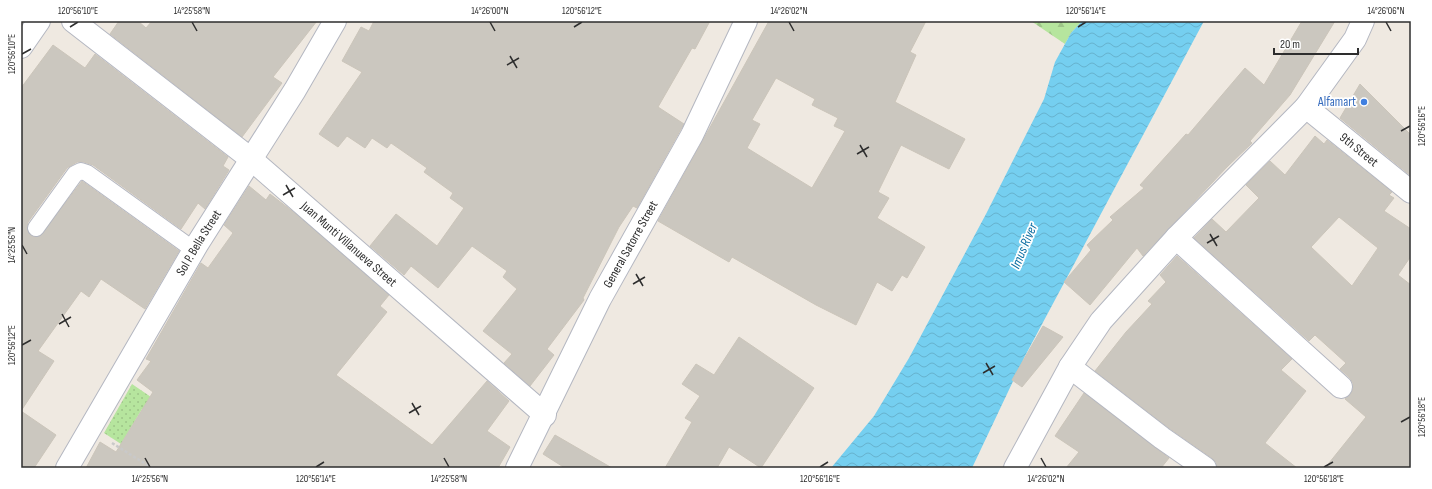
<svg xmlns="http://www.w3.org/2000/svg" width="1432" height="489" font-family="'Sofia Sans Condensed',sans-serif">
<defs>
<pattern id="grass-dots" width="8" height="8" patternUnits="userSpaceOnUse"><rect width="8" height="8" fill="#b6e59e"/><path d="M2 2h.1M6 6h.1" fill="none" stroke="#9dc588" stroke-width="1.8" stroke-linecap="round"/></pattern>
<pattern id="forest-firs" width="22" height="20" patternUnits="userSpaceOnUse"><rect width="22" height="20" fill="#b6e59e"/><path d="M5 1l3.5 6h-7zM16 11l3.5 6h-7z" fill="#9dc588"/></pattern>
<pattern id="water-waves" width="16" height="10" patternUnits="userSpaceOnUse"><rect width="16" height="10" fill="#75cff0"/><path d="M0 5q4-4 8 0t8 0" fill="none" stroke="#66b2ce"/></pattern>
</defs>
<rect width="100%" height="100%" fill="#efe9e1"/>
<path fill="url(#grass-dots)" d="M132,384L167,408L159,420L142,409L121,444L104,433Z"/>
<path fill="url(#forest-firs)" d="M1031,21H1082L1071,33L1065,44Z"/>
<path fill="url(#water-waves)" d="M1082,21H1204L1025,356L972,468H831L874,416L909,358L986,214L1044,99L1055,62L1071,33Z"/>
<path fill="#cbc7bf" stroke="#cbc5ba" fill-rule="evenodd" d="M119,21H138L146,28L152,21H317L273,77L282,83L242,137L110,34Z
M374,21H710L695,49L692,48L658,107L684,124L681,129L637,208L633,206L619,227L583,298L584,300L547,349L554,355L530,386L504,363L512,354L483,331L517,289L503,277L507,271L472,246L438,288L411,266L404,275L370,246L396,214L437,246L464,208L450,198L453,193L424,172L427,168L391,143L387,148L372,138L365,148L347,136L338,147L319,134L362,72L342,61L361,27L369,31Z
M769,21H926L910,52L916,55L895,102L965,139L949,169L901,145L878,192L889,198L877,218L925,247L907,278L902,275L892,291L877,282L856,325L816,305L732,257L729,262L658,221ZM776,78L815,99L812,105L838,118L834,126L845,131L812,188L747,148L760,124L752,120Z
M1302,21H1335L1290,95L1250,141L1252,143L1227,167L1143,256L1137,248L1090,305L1064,282L1091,250L1087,245L1113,220L1110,217L1144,188L1140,185L1186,134L1188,135L1245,68L1264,85Z
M53,45L85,68L95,54L228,157L223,166L229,170L205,209L198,203L181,229L93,165L84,162H77L67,168L28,222L27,227L30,235L35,237L40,236L82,181L179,251L145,309L101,279L89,297L81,291L38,351L54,361L21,411L56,435L34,468H21V88Z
M1360,84L1411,135V176L1340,118Z
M1315,136L1324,144L1327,140L1392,192L1389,195L1394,198L1384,211L1411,229V256L1398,275L1411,285V468H1325L1366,417L1345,399L1350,395L1353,389V383L1350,378L1340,369L1346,363L1315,335L1309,341L1194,238L1212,219L1226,232L1259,198L1246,185L1270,161L1285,175ZM1339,217L1378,248L1352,286L1311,247Z
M249,186L266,200L270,194L296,214L389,295L380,306L387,312L336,375L432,445L487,381L509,401L487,431L510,447L498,468H86L100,442L116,452L153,392L137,380L151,361L146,359L201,263L208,268L233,233L224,225Z
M1177,256L1292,359L1281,370L1306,391L1265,443L1297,468H1217L1216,462L1212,458L1169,428L1095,371L1126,332L1152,304L1148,301L1166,282L1160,275Z
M1043,326L1063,337L1022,387L1012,380Z
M739,337L814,388L761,468L729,447L717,468H665L692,422L685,418L700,396L682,384L696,364L714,375Z
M1084,393L1169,458L1161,468H1066L1079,452L1055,436Z
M555,435L612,468H565L543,454Z"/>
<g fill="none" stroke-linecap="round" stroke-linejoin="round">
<g stroke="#b4b7c1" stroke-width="18">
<path id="service" d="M36,228L75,174L81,171L87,173L194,250"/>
</g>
<g stroke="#b4b7c1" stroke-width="24">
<g id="minor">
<path d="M21,47L39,21"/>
<path id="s1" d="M1306,107L1411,192"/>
<path d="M1176,238L1341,387"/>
<path d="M1070,367L1162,438L1205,468"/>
<path id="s2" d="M67,468L198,243L295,90L335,21"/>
</g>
</g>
<g stroke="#b4b7c1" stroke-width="24">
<g id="tertiary">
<path id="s3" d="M73,21L251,159L545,415"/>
<path id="s4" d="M517,468L600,299L692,135L746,21"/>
</g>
</g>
<g stroke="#b4b7c1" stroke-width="24">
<path id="secondary" d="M1015,468L1070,367L1101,321L1176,238L1306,107L1355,39L1363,21"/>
</g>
<path stroke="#c9c9c9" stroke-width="2.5" stroke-dasharray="3 2" stroke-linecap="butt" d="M112,443L152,468"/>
<use href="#service" stroke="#fff" stroke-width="16"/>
<use href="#minor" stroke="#fff" stroke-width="22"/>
<use href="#tertiary" stroke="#fff" stroke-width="22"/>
<use href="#secondary" stroke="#fff" stroke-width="22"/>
</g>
<path fill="none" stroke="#2e2e2e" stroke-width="1.5" d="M192,22L197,31M490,22L495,31M789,22L794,31M1386,22L1391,31M70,27L78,22M574,27L582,22M1078,27L1086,22M22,54L31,49M510,56L517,68M507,65L519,58M1401,131L1410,126M860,145L867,157M857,154L869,147M286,185L293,197M283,195L295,188M1210,234L1217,246M1207,243L1219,236M22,245L27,254M636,274L643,286M633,284L645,277M62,314L69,327M59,324L71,317M22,345L31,340M986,363L993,375M983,373L995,366M412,403L419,415M409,413L421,406M1401,422L1410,417M145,458L150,467M444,458L449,467M1041,458L1046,467M316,467L324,462M820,467L828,462M1324,467L1333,462"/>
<circle fill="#3f7fe0" stroke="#fff" stroke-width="1.5" cx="1364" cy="102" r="4"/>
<g text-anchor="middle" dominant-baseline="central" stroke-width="3.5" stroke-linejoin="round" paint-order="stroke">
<g font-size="13" fill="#366cbe" stroke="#fff" text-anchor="end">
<text x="1356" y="102">Alfamart</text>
</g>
<g font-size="13" fill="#2e2e2e" stroke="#fff">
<text stroke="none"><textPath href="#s1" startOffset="68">9th Street</textPath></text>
<text stroke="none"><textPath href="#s2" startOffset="261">Sol P. Bella Street</textPath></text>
<text stroke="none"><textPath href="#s4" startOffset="251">General Satorre Street</textPath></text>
<text stroke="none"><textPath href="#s3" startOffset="355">Juan Munti Villanueva Street</textPath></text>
</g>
<g font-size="14" font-style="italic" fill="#0d6fa3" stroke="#fff">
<text transform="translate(1024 246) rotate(-67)">Imus River</text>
</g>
</g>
<rect width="1432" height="489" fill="none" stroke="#ffffff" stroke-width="44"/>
<path d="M1274 48v6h84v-6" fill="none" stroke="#2e2e2e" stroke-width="2"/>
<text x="1280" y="48" font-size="12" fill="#2e2e2e" stroke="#ffffff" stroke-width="3" paint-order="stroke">20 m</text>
<rect x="22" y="22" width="1388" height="445" fill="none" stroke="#2e2e2e" stroke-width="1.5"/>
<g font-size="10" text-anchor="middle" fill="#2e2e2e">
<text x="78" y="14">120°56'10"E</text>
<text x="192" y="14">14°25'58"N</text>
<text x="490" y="14">14°26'00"N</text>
<text x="582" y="14">120°56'12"E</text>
<text x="789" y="14">14°26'02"N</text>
<text x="1086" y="14">120°56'14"E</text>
<text x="1386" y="14">14°26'06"N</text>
<text transform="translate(11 54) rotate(-90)" y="4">120°56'10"E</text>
<text transform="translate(1421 126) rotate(-90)" y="4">120°56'16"E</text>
<text transform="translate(11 245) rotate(-90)" y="4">14°25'56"N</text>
<text transform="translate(11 345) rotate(-90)" y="4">120°56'12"E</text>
<text transform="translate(1421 417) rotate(-90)" y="4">120°56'18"E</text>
<text x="150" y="482">14°25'56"N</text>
<text x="316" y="482">120°56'14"E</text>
<text x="449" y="482">14°25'58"N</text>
<text x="820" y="482">120°56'16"E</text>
<text x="1046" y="482">14°26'02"N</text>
<text x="1324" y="482">120°56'18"E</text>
</g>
</svg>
